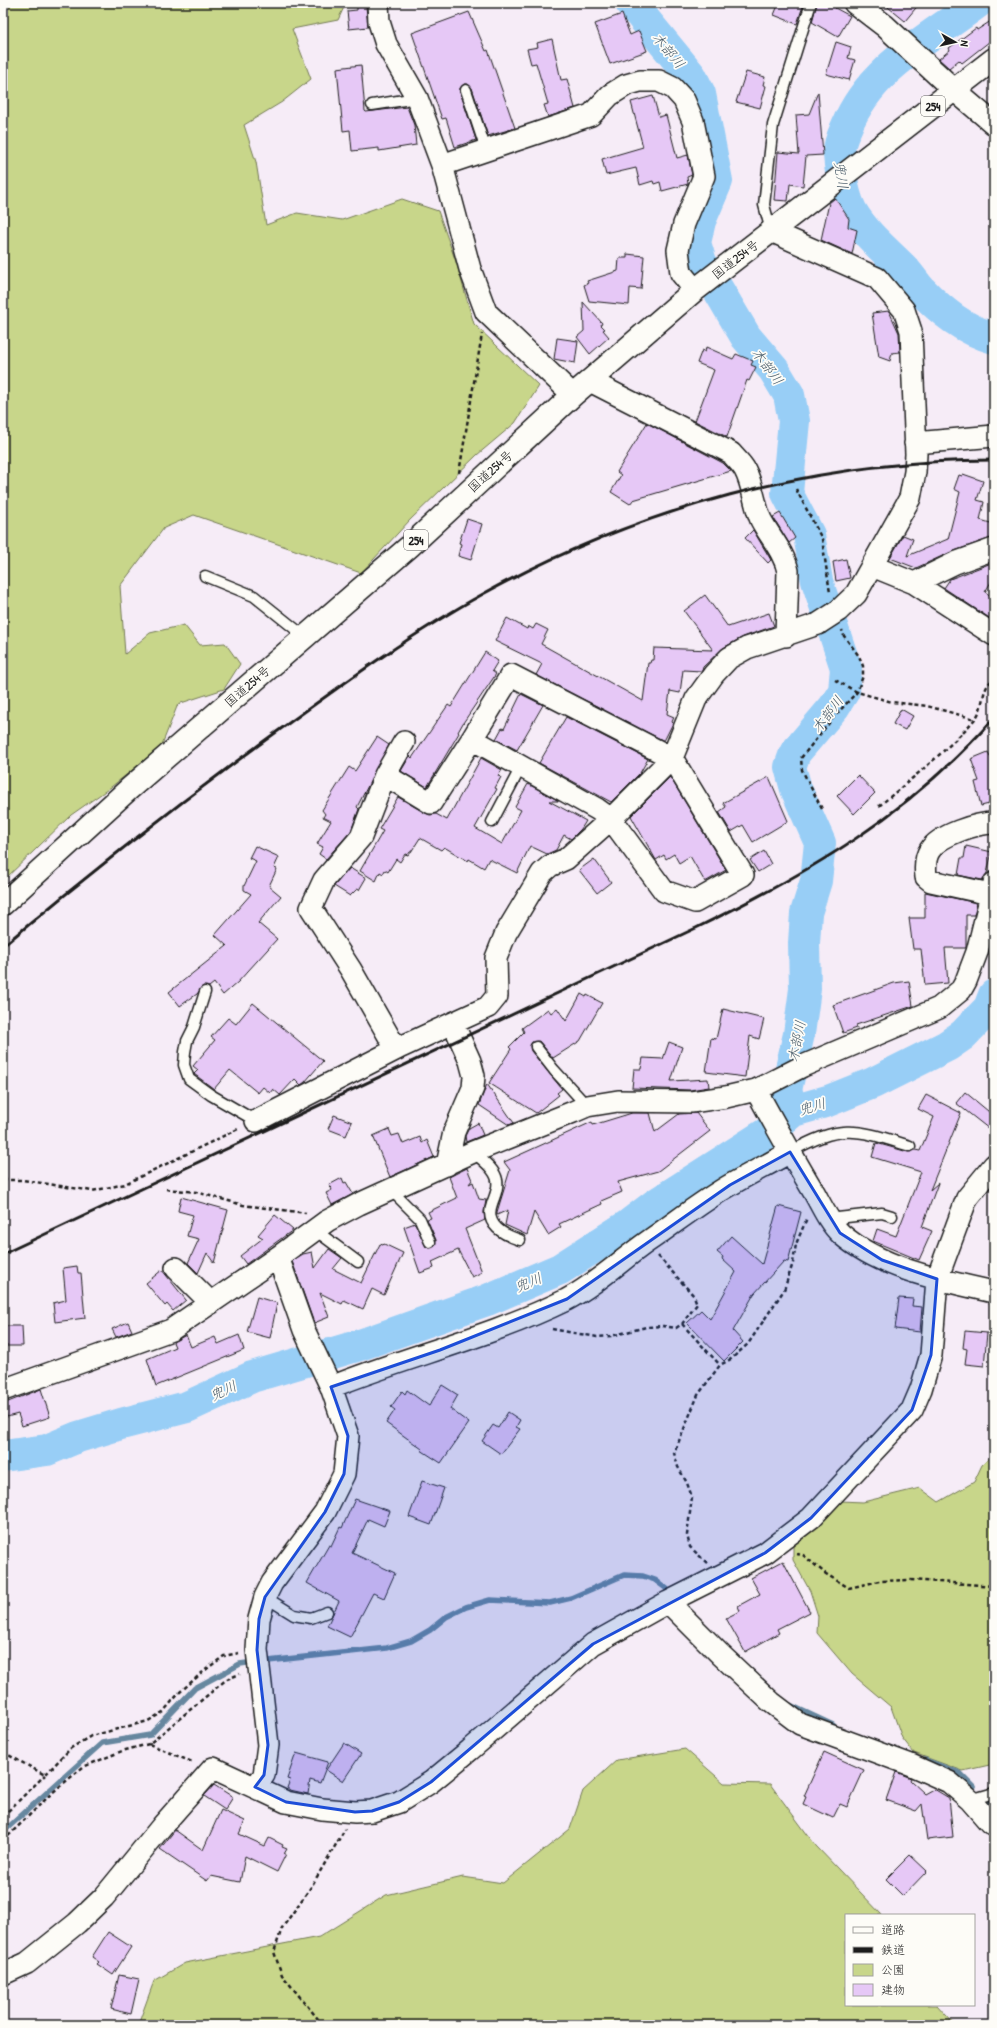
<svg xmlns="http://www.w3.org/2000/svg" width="997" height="2028" font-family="'Patrick Hand','Klee One',sans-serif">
<rect width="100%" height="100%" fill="#f6ecf7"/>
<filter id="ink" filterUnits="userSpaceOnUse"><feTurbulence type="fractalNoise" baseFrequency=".025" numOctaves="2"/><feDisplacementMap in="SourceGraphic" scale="8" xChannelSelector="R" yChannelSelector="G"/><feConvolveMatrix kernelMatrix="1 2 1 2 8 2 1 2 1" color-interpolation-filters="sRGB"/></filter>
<g filter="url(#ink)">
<path fill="#c8d68a" stroke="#727953" d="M3,3H346L338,20L292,29L311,79L282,102L244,125L256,162L266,225L297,213L342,220L402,199L438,211L456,262L474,324L539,386L515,423L477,455L410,520L361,573L194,515L164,528L120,586L125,654L150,633L184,625L200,645L225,643L240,664L224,689L178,704L161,747L111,787L71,815L3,881Z
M994,1454V1764L963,1771L914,1753L902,1738L891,1707L852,1674L817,1633L818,1616L810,1591L793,1560V1540L840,1501L863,1502L920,1488L939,1502L974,1482L982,1465Z
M685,1749L724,1783L770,1784L816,1846L882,1915H846V2005H937L955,2025H138L154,1981L185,1963L319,1937L386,1895L463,1877L503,1883L570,1829L583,1791L617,1760Z"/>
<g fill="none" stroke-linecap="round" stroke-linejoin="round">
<path stroke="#66879f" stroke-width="5.5" d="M268,1661L387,1648L411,1641L430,1630L446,1617L466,1607L490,1600L550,1603L571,1598L624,1575L643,1576L655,1580L667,1589
M790,1705L833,1725
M925,1760L960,1773L974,1787
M986,1801L994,1809
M3,1832L102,1743L150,1735L195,1688L240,1664L254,1662"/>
<path stroke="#98cef6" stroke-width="32" d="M631,3L691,76L700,94L717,181L700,221L695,243L701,262
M977,3C928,40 870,68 846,128C843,135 839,144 839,151C839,158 840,165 841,172C843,186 845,199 852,212C865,234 885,250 903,268C909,274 914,282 920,289C941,311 964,330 994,338
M716,286L746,337L774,370L789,395L794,421L787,493L809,535L817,581L846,668L844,691L834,707L795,753L790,767L796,789L820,843L816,881L806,913L804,943L805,989L799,1034L786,1090L793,1111
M3,1456L47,1450L78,1437L121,1424L187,1407L252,1377L360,1345L487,1300L560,1269L627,1226L656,1204L767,1133L793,1111L828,1101L873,1083L947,1046L963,1035L989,1008L994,995"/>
</g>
<path fill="#e6c8f6" stroke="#1c1c1c" d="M779,3H804L797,24L774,15Z
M817,3H838L835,8L850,16L838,37L812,22Z
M883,3H920L905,21Z
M366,6L368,27L349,29L347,11L357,10V7Z
M469,12L486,51L488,50L515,128L488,136L472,88L468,84H464L460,88V92L476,140L455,147L446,118L442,119L412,33Z
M622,14L630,35L639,31L647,51L610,64L595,24Z
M994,19V38L962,63L959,60L949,68L939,59L950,50L949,48L976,28L977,30Z
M552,39L561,80L567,79L575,108L548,117L544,105L548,104L536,63L531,64L527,49L538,47L537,43Z
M836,42L851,47L848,58L855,60L849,80L826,74Z
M361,65L365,111L366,112L407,107L414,125L416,145L379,151V148L352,151L350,130L343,131L337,68Z
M746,72L765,77L763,85L766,86L760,108L736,102Z
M818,92L823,155L806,156L803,186L790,184L788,201L774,200L778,152L799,154L796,115L809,114Z
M653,96L659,117L666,115L677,158L688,155L692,175L687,177L688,184L662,191L660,182L654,184L653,181L640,185L636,168L606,175L602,159L643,147L631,102Z
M835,198L849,219L848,227L857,230L852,254L821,240L829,203Z
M627,254L644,256L641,289L630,288L629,305L589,301L584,285L588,283L587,281L618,271L619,258H627Z
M583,302L602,323L601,325L605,329L603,330L609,337L590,354L577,337L584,331Z
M889,311L899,333L900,352L892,353L890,361L879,357L872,313Z
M557,338L578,341L575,363L554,359Z
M706,347L733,359L736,354L753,361L751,365L756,367L749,381L747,380L727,437L695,421L714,370L697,363L702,350L705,352Z
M647,423L723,463L731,471L633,500L630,504L611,492L621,475L617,472Z
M963,474L983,481L977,500L984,502L980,520L994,524V537L951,552L916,568L890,558L903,535L913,539L907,556L948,539L960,492L954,489L959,475L962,476Z
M780,513L795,538L789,543L773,517Z
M467,519L482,524L471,560L458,556L461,544L459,543Z
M753,530L771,560L768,563L745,538Z
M846,559L850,578L836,581L833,562Z
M994,562V577L985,592L994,598V621L944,588L950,579Z
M705,595L728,627L769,613L774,626L743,637L723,648L703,667L702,671L683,670L680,693L670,691L667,714L674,717L672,722L673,723L664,741L536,675L542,664L495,641L507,618L527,629L528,626L533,629L536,624L548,630L541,644L643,701L648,663H650L651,660H653L654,648L713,650L684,611Z
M485,652L498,661L492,671L496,674L463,723L458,732L459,733L427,787L401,771L410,756L412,758L448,705L451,707Z
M521,694L543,705L517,750L496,739L502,728L504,729Z
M901,709L913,716L905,730L893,724Z
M566,717L648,759L640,773L611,802L539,763Z
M377,737L389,745L357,807L359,809L351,831L326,859L319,854L323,847L317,844L331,821L323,817L325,814L322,810L349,767L355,771Z
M988,752L991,758L994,757V811H992L989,804L981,806L975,782L979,781L971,759Z
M481,758L502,770L498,776L501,777L495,788L497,789L475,828L502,844L521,810L515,807L528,784L559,801H549L586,821L581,829L571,839L564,835L556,850L547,854L530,846L517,873L489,859L484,868L469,859L468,861L444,847L441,850L420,838L411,852H410L408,855L405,854L400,862L396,859L388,872L385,870L383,874L380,872L376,881L360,871L383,831L379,829L398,797L425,813L430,815L436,814L447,820Z
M858,775L875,793L854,814L837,796Z
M670,777L726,870L705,882L690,856L679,863L674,854L666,859L664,855L656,860L631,816Z
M769,777L788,821L753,842L743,825L731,832L719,812L726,807L723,803Z
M255,846L279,857L274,868L277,869L269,886L281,896L258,923L277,939L238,982L223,995L214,983L209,987L203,986L197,994L180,1006L169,992L227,946L215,935L251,894L244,890V886L256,861L249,858Z
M966,846L992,852L987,873L982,880L958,875L961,858H964Z
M764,851L771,864L758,872L750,860Z
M594,859L611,882L597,893L579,870Z
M350,868L366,878L359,890L357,889L350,896L334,886Z
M925,892L977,903L974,915H966V948H945L948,983L925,985L921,949H913L909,918H925Z
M909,981L913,1006L856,1025L857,1028L843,1033L833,1005L894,983Z
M581,994L586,997L587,995L602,1003L580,1041L553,1058L539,1041L532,1042L530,1045L531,1051L562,1089L557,1093L559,1095L536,1113L489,1083L511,1049L509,1047L524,1032L522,1028L548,1009L551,1013L557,1008L566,1021Z
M253,1003L323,1061L305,1082L301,1085L295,1079L280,1095L273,1089L270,1093L263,1087L258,1093L230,1070L214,1089L194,1074L198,1070L193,1066L215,1040L211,1037L228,1018L236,1024Z
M723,1009L764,1019L759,1039L750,1036L745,1077L706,1072L711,1038L716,1039Z
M669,1042L682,1047L671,1081L708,1079L709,1087L690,1090L632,1088L634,1069H641L643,1058L663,1059Z
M487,1084L514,1123L509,1125L479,1105Z
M965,1092L994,1116V1133L956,1103Z
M926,1095L961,1113L930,1190L938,1183L922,1227L932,1231L919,1260L873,1241L877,1229L896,1236L921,1172L872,1157L876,1143L908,1152L915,1150L920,1151L934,1117L918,1109Z
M632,1113H650L655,1132L679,1114L696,1113L710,1131L658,1171L618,1182L622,1192L601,1201L602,1204L559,1224L561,1227L548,1235L534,1212L527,1235L505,1225L508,1210L497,1215V1212L510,1170L504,1162L592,1122L593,1125Z
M334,1115L352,1122L346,1136L328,1129Z
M478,1123L483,1135L466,1142L465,1136L469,1128Z
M389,1129L392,1136L399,1134L403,1144L420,1137L422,1143L427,1140L434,1157L390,1177L373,1136Z
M467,1168L472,1180L469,1184L473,1182L479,1199L486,1200L484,1212L485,1220L465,1229L482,1272L472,1277L458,1250L432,1262L434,1268L420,1273L404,1227L415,1223L426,1247L430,1248L435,1246L436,1240L427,1219L431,1218L428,1212L457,1198L449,1177Z
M342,1178L344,1183L346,1182L353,1194L332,1205L326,1193L332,1190L329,1185Z
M181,1197L228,1210L214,1263L207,1253L198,1273L188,1263L199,1239L187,1236L193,1215L178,1211Z
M778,1206L801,1212L788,1262L784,1261L754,1294L733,1331L743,1342L724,1361L687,1323L701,1310L710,1319L736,1272L722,1259L723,1257L717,1252L731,1236L762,1264Z
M275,1215L293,1230L246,1264L240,1256L263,1238L258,1235Z
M380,1244L383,1245L384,1244L403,1253L384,1295L372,1289L363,1309L344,1300L342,1304L320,1293L329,1317L314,1323L292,1261L303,1254L312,1252L315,1268L329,1249L342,1258L333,1269L361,1283Z
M77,1266L78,1273H81L85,1318L55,1322L53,1303L66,1300L63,1268Z
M162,1270L186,1300L173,1311L167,1304L165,1306L146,1283Z
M257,1297L277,1303L270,1338L247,1332Z
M899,1298L913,1299L912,1306L922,1307L920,1332L895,1329Z
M128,1322L132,1331L116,1337L112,1329Z
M3,1326H22L23,1346H3Z
M965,1331L987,1333L984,1366L965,1364L967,1349L963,1348Z
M186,1335L191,1347L215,1337L218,1344L239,1335L244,1350L156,1386L147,1359L175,1347L173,1342Z
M442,1385L458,1395L450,1409L469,1423L441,1463L421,1450L422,1449L386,1423L395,1410L391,1407L402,1391L405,1394L407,1390L429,1406Z
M41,1389L50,1417L22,1426L18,1414L7,1417L3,1404Z
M508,1412L520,1420L516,1427L520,1429L501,1454L482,1441L493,1425L498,1428Z
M422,1481L444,1488L431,1525L409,1517Z
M355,1499L390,1511L384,1526L368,1519L352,1553L395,1573L384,1598L373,1593L350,1637L327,1626L339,1601L307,1583L329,1545L331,1546L340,1527L342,1528Z
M783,1561L810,1612L777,1629L779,1633L745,1652L726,1618L740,1611L738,1606L760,1594L751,1578Z
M344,1743L361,1754L343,1781L326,1770Z
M824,1752L864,1770L847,1807L840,1804L833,1818L803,1804L806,1797L804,1796Z
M296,1753L328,1762L320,1783L310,1780L308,1794L290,1790L287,1788L290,1780L287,1779Z
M896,1772L911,1778L910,1780L925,1794L934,1789L949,1798L953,1837L927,1840L922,1804L916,1811L886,1800Z
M214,1785L233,1797L225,1810L204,1796Z
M221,1810L245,1821L239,1834L265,1846L269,1838L283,1845L282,1847L287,1849L284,1854H286L277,1872L245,1856L240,1882L211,1876L207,1881L160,1849L175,1830L203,1850Z
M910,1855L927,1871L903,1896L886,1879Z
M108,1932L131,1947L113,1975L97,1964L99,1962L92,1957Z
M119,1975L139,1979L131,2014L111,2009Z"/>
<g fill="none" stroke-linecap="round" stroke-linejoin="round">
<g stroke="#1c1c1c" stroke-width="13">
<path id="lane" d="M466,90L486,150
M372,105L417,98
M771,231L764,205L773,125L811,3
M205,576L254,596L304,636
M492,822L521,767
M205,992L194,1027L187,1041L185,1052L184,1065L189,1079L211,1095L256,1121
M536,1047L554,1070L587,1106
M473,1152C482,1160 495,1169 497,1180C499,1189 494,1197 492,1204C484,1225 504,1235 520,1240
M790,1152C843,1123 855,1129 910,1146
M391,1190L420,1219L430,1242
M829,1219L882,1213L892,1216
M315,1230L358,1262
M265,1597L294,1615L311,1618L327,1612
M970,1800L994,1793"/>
</g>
<g stroke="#1c1c1c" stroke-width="24">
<path id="street" d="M378,3L379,22L386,44L417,98L442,165L470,269L486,312L573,395
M954,90L994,124
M442,165L591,115L610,95L626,85L640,81H659L673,88L684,100L693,121L704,176L684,224L678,250L681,273L695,290
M771,231L877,278L904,310L911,331L916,454L915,472L910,498L856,594L838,611
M590,381L731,453C736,459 742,464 745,470C753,485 754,504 761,520C770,537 784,552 788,571L786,636
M915,443L994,436
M872,566L914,583L994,635
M914,583L955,563L994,549
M511,675L672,758L743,875L695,902L664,891L611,819L597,809L472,739Z
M404,742L385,775L431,803L472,739
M385,775L361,837L324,880L311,908L351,970L391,1040L401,1047L453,1023
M990,894L931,881L926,877C925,868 925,857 930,850C939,835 977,823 994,823
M756,1090C775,1125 794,1159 815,1194C822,1207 830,1224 841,1234C881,1269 944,1281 994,1292
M256,1121L401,1047
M447,1165L454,1132L473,1088L474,1076L470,1061L453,1023L488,1007L497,996L496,958L506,933L542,873L550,866L566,859L611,819L672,758L696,699L714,674L729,658L747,648L818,624
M176,1268L211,1303
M331,1387C408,1356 490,1337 566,1300C595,1285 620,1261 647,1242C675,1223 702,1201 732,1184C751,1173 771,1163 790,1152
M3,1390L171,1330L278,1257L327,1221L359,1204L473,1152L573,1112L587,1106L618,1101L691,1102L726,1097L756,1090L803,1066L939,1008L961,990L966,981L977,952L994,883
M668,1602L721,1655L771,1702L800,1724L911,1765L949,1782L970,1800L990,1823
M255,1787L264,1775L268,1745L257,1650L259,1619L265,1597L272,1583L325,1512L344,1474L348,1436L331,1387L304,1330L278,1257
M3,1974L27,1963L77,1923L104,1897L162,1826L213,1768L286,1802L322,1809L355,1812L372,1811L399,1802L431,1782L470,1750L593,1644L668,1602L765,1553L811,1518L912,1410L921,1389L931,1355L937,1279L967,1198L994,1165"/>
</g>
<g stroke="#1c1c1c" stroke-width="25">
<path id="secondary" d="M855,3L885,26L954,90"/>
</g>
<g stroke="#1c1c1c" stroke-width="25">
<path id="highway" d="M3,904L129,789L410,546L573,395L695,290L994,59"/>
</g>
<path stroke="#1c1c1c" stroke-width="2.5" stroke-dasharray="4 3" stroke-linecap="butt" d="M459,473L482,334
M796,489L822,539L830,593
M835,680L857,692L892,702L927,706L975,719
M879,806C911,779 947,751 975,719C985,707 980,688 994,679
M822,809L802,770L801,758L833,718L857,692L863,676V666L859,656L844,636L842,630
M3,1180H23L92,1191L125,1184L240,1128
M166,1189L196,1192L243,1205L306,1213
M682,1324L720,1365
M552,1329L597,1337L611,1336L646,1327L663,1326L676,1328L682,1324L697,1304L694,1296L658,1256
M796,1554L803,1555L826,1574L849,1588L879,1581L910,1580L994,1586
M707,1563L690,1547L687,1535L692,1497L687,1483L678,1467L674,1453L698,1395L720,1365L731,1359L748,1344L784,1290L793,1263L796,1244L807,1218
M149,1744L192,1762
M3,1752L45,1775L71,1748L91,1736L148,1721L163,1712L180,1692L204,1671L224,1656L239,1653
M3,1816L45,1775
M3,1841L52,1793L83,1767L122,1751L149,1744L227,1679L240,1674
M323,2025L282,1975L274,1952L282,1928L311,1887L345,1829"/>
<use href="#lane" stroke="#fdfcf7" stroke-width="10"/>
<use href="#street" stroke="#fdfcf7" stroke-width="21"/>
<use href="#secondary" stroke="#fdfcf7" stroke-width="22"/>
<use href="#highway" stroke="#fdfcf7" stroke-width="22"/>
<path stroke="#1c1c1c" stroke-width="3" d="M3,946C90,873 179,803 271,736C340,686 409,635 483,594C639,508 816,460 994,460
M3,1254L696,928C811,872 908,815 994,718"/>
<g stroke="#1c1c1c" stroke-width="24" stroke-linecap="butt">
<path id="street-bridge" d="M818,624L838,611"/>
</g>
<use href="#street-bridge" stroke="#fdfcf7" stroke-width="21"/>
</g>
</g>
<path fill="#1d4ed8" fill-opacity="0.2" stroke="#1d4ed8" stroke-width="3" stroke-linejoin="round" d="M790,1152L840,1233L882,1260L937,1279L931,1355L912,1410L811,1518L765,1553L593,1644L431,1782L399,1802L372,1811L355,1812L286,1802L255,1787L264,1775L268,1745L257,1650L259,1619L265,1597L325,1512L344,1474L348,1436L331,1387L440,1350L567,1299L730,1185Z"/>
<g text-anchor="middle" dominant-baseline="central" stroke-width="3.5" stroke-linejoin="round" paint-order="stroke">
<g fill="#fdfcf7" stroke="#605f5e" stroke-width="1">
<rect x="921" y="96" width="24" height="20" rx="3"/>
<rect x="404" y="530" width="24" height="20" rx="3"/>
</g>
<g font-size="12" font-weight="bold" fill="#1c1c1c">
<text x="933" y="106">254</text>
<text x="416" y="540">254</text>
</g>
<g font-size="13" fill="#1c1c1c" stroke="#fdfcf7">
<text transform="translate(735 259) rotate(-38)">国道254号</text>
<text transform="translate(490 471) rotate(-42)">国道254号</text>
<text transform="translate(247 686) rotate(-41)">国道254号</text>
</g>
<g font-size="14" font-style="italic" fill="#475a68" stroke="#fdfcf7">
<text transform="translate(669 50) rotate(50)">木部川</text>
<text transform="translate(842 175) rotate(82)">兜川</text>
<text transform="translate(768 366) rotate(53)">木部川</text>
<text transform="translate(827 714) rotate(-53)">木部川</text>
<text transform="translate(796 1041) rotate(-79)">木部川</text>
<text transform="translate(812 1106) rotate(-17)">兜川</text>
<text transform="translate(528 1282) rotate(-23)">兜川</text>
<text transform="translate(223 1390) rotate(-25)">兜川</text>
</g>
</g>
<rect width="997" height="2028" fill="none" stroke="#fdfcf7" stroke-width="16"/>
<rect x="8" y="8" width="981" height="2012" fill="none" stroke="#1c1c1c" stroke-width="1.5" filter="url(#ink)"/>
<rect x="845" y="1914" width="130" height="92" fill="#fdfcf7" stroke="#a3a29f"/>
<rect x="853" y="1927" width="20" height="6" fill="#fdfcf7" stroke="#a3a29f"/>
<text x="881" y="1934" font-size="12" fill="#1c1c1c">道路</text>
<rect x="853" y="1947" width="20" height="6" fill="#1c1c1c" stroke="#a3a29f"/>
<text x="881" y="1954" font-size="12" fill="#1c1c1c">鉄道</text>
<rect x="853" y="1964" width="20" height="12" fill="#c8d68a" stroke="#a3a29f"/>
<text x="881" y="1974" font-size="12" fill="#1c1c1c">公園</text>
<rect x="853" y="1984" width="20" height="12" fill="#e6c8f6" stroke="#a3a29f"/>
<text x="881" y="1994" font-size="12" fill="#1c1c1c">建物</text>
<g transform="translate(955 42) rotate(98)" stroke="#fdfcf7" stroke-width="3" paint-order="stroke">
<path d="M0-3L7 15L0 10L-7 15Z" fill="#1c1c1c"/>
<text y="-6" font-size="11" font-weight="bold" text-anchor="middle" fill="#1c1c1c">N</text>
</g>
</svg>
